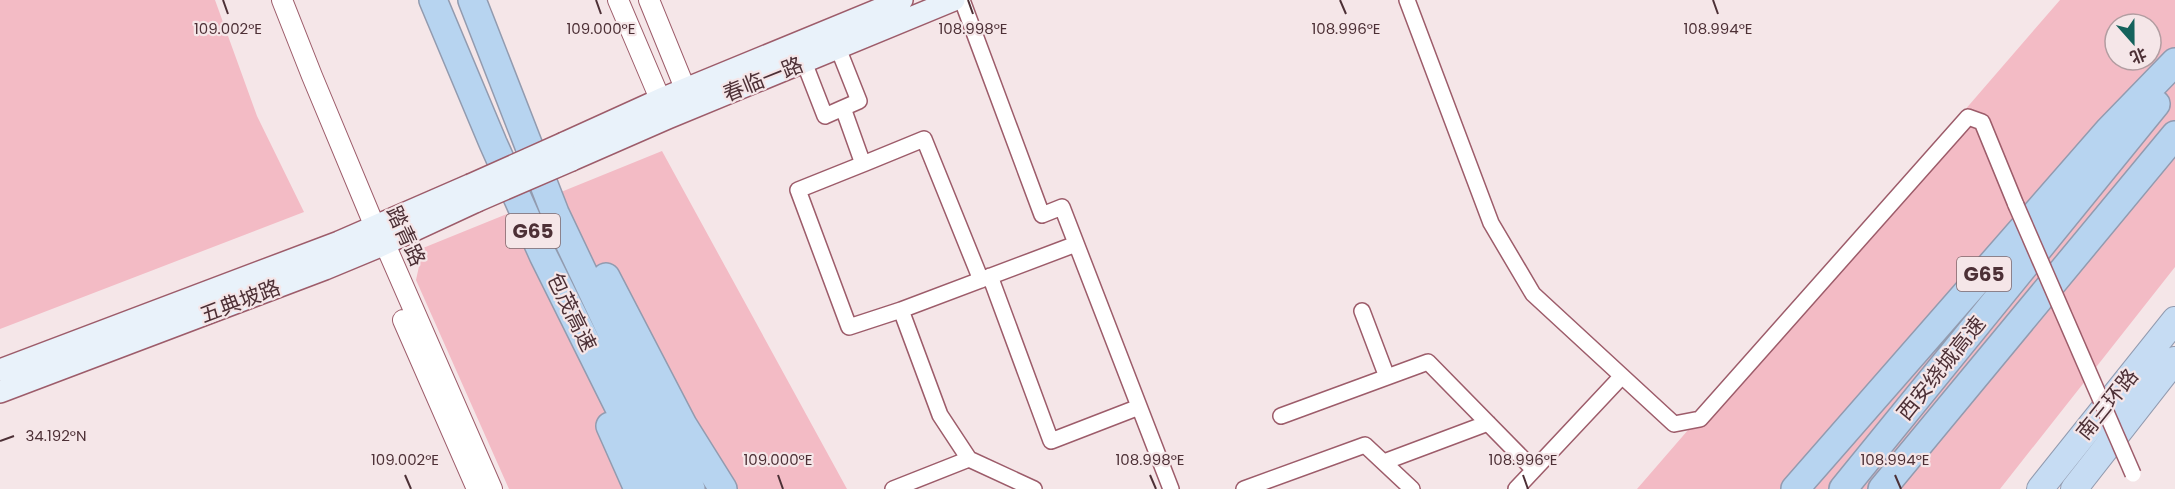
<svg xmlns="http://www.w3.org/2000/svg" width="2175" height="489" font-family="Poppins,'Noto Sans SC',sans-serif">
<rect width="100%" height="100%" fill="#f5e6e8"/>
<path fill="#f3bbc5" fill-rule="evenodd" d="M0,0H215L257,116L304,212L0,329Z
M2060,0H2175V267L2000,489H1637ZM2115,24H2151V60H2115Z
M662,151L847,489H509L416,280L423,248Z"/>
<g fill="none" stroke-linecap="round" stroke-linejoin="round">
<g stroke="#9d5c6a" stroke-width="18">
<path id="minor" d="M962,0L1042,215L1062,207L1171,489
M1407,0L1491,223L1533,294L1674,424L1700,419L1968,117L1982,122L2016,205
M838,48L859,101L843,108L863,164L798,190L849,327L901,310L940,415L969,459L1034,489
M804,62L825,116L843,108
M863,164L924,139L981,280
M990,276L1051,441L1139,407
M901,310L1076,244
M1362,311L1387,377
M1281,416L1428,362L1534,470
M1384,462L1488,423
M893,489L969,459
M1244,489L1365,445L1412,489
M1516,489L1622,376"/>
</g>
<g stroke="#9d5c6a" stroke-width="22">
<path id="tertiary" d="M282,0L312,76L375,227L385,244L492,489
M618,0L666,113
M649,0L691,103
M403,320L477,489"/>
</g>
<g stroke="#9d5c6a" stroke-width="24">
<path id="secondary" d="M564,143L661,99L902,0
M572,160L668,118L954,0
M0,370L339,242L470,185
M0,392L325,269L378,247L477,201"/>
</g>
<g stroke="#929baf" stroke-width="28">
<path id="trunk" d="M2040,489L2175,320
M2074,489L2175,360"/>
</g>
<g stroke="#929baf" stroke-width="30">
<path id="motorway" d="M433,0L493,143L543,255L644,458L662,489
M472,0L555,213L650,413L691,489
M606,277L683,425L723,489
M610,426L638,489
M1795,489L2109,130L2175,62
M1843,489L2156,104
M1882,489L2175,135"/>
</g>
<use href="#minor" stroke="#fff" stroke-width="15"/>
<use href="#tertiary" stroke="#fff" stroke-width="20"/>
<use href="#secondary" stroke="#e9f2fa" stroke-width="21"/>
<use href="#trunk" stroke="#c6dcf3" stroke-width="26"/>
<use href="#motorway" stroke="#b7d4f0" stroke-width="27"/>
<g stroke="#9d5c6a" stroke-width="18" stroke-linecap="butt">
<path id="minor-bridge" d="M2016,205L2133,474"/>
</g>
<g stroke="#9d5c6a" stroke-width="24" stroke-linecap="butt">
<path id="secondary-bridge" d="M470,185L564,143
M477,201L572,160"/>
</g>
<use href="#minor-bridge" stroke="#fff" stroke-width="15"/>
<use href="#secondary-bridge" stroke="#e9f2fa" stroke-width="21"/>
</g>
<path fill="none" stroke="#4d3036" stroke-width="2" d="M223,0L228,14M596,0L601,14M968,0L973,14M1340,0L1346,14M1713,0L1718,14M0,441L14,436M405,475L411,489M778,475L783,489M1150,475L1156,489M1523,475L1528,489M1895,475L1901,489"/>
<g text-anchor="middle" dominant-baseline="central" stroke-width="4.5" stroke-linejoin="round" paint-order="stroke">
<g fill="#f5e6e8" stroke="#7f676b" stroke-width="1.5">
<rect x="506" y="214" width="54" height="34" rx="4.5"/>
<rect x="1957" y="257" width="54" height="34" rx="4.5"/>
</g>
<g font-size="20" font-weight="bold" fill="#4d3036">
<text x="533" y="231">G65</text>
<text x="1984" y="274">G65</text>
</g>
<g font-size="21" fill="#4d3036" stroke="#f5e6e8">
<text transform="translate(763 79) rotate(-22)">春临一路</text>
<text transform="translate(406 236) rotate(65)">踏青路</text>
<text transform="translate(240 301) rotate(-21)">五典坡路</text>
<text transform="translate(572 312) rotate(64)">包茂高速</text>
<text transform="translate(1941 368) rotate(-51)">西安绕城高速</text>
<text transform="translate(2107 404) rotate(-51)">南三环路</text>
</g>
</g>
<g font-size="15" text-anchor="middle" fill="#4d3036" stroke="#f5e6e8" stroke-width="4.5" stroke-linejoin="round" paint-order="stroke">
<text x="1718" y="34">108.994°E</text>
<text x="228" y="34">109.002°E</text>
<text x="601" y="34">109.000°E</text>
<text x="973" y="34">108.998°E</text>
<text x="1346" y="34">108.996°E</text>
<text x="56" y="441">34.192°N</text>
<text x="405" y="465">109.002°E</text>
<text x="778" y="465">109.000°E</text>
<text x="1150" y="465">108.998°E</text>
<text x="1523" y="465">108.996°E</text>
<text x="1895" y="465">108.994°E</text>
</g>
<g transform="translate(2133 42) rotate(159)"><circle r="28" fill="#f5e6e8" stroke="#b29da1" stroke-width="1.5"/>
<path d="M0-4.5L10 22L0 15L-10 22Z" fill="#15625c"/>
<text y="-9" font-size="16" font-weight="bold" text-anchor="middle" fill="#4d3036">北</text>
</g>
</svg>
